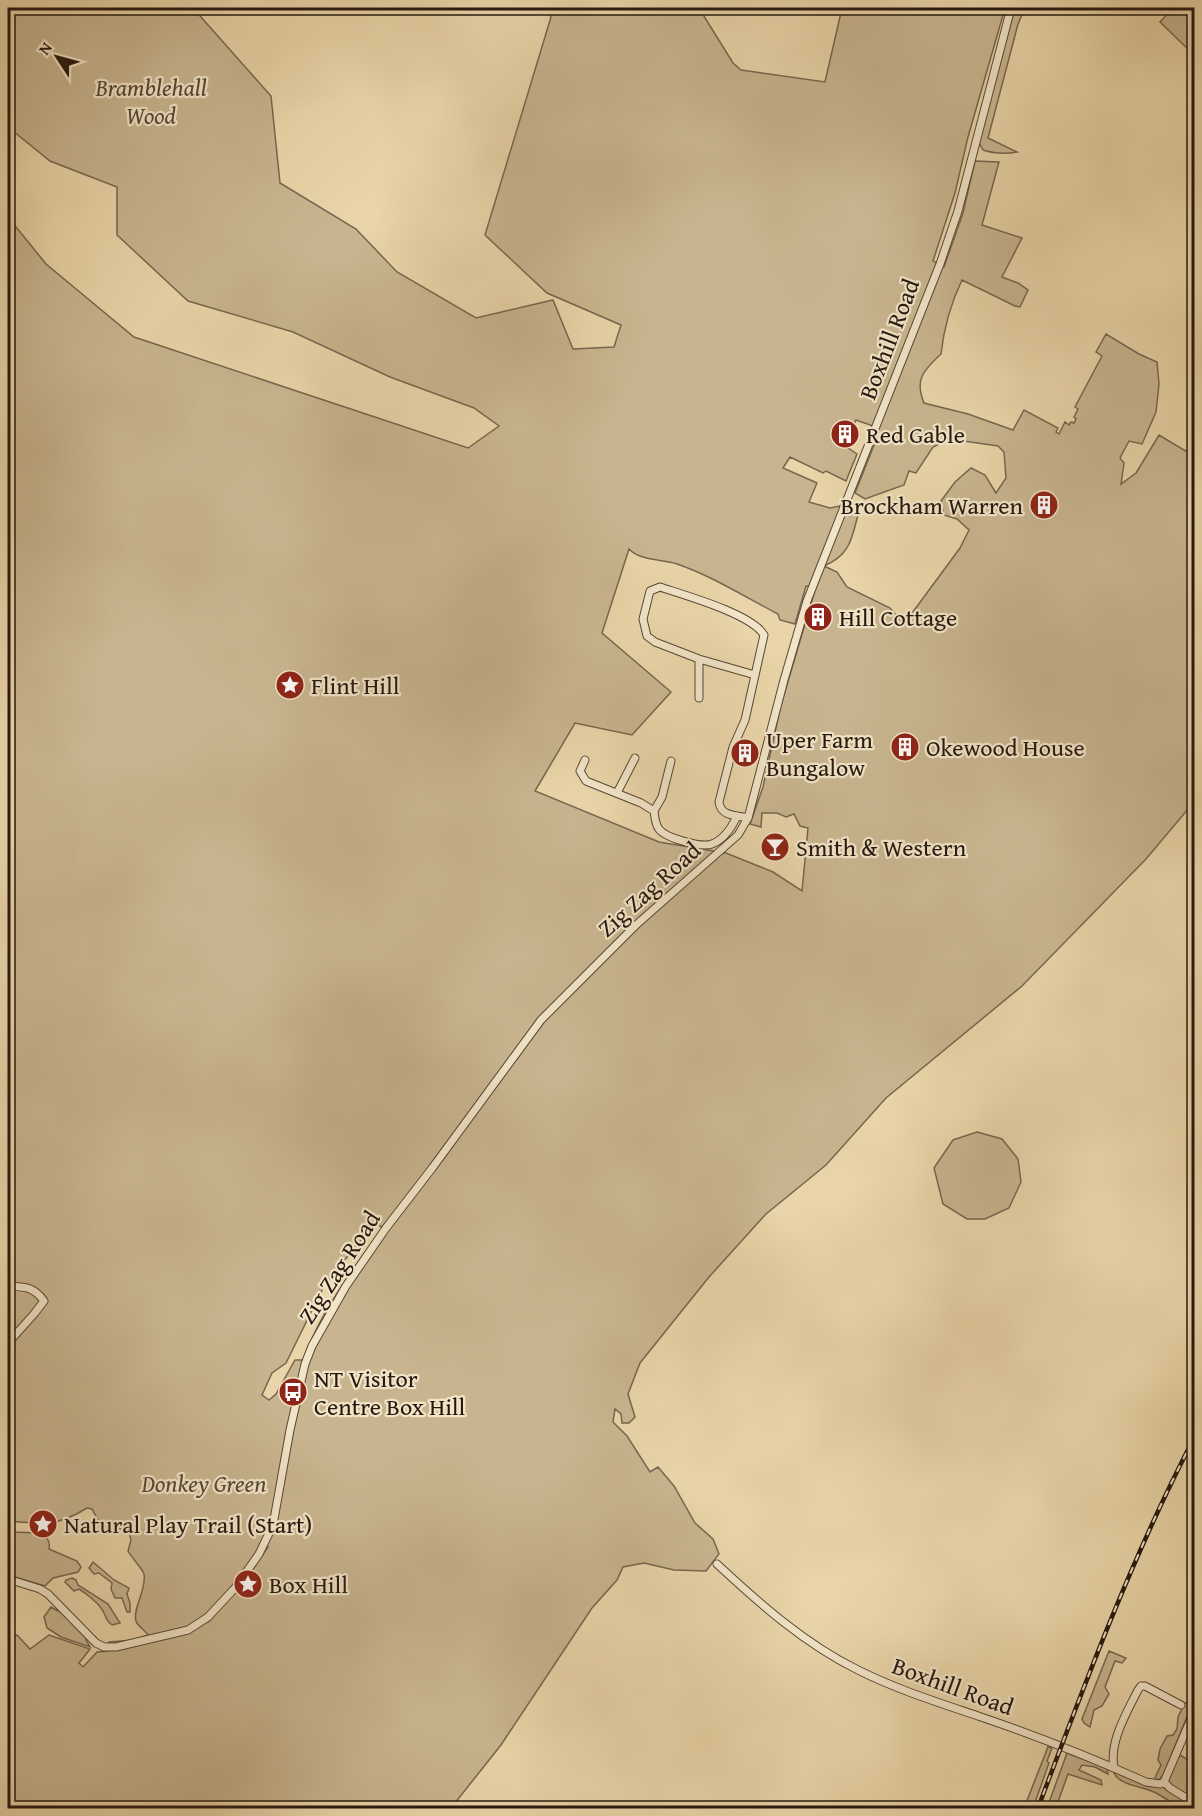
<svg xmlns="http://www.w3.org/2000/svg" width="1202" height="1816" font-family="'Gentium Book Plus',serif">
<rect width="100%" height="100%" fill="#e9d5a9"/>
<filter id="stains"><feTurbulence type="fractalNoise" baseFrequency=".00333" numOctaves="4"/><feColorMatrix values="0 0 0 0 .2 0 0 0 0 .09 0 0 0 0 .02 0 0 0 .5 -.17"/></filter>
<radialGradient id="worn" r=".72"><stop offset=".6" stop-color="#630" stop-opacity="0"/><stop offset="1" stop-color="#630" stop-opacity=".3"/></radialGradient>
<path fill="#c8b58f" stroke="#77664f" stroke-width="1.5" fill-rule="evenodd" d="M8,8H193L271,96L280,183L356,229L397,272L476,318L553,300L573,349L614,347L621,325L547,293L485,235L551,17L545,8H699L733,63L741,70L825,82L842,8H1005L968,137L955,193L933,261L944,267L963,213L975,161L999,162L982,225L1022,238L1002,277L1018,283L1028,290L1020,307L1015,306L962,280C950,305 944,327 941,354C924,370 914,379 924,403L968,414L1013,430L1024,410L1058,428L1056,432L1059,434L1065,422L1069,425L1071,422L1074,423L1076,419L1074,417L1078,409L1075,407L1102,356L1096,352L1106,334L1139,354L1157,362L1159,384L1156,412L1142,444L1129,441L1120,458L1124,463L1121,484L1136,473L1159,435L1194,456V802L1146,859L1022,986L886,1098L826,1165L766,1214L709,1277L640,1363L628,1394L635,1417L629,1423H622L621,1414L615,1409L613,1422L627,1436L650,1472L658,1467L674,1486L695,1523L713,1539L719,1554L706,1571L674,1570L644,1563L623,1567L617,1580L592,1608L501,1745L451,1808H8V1641L17,1635L30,1649L49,1635L90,1649L79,1663L83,1667L97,1652L108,1651L109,1642L134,1640L148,1635C145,1630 138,1627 136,1621C132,1610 147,1589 144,1574C143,1570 132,1558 128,1551L131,1540L128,1529L102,1528L92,1509L87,1508C57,1527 41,1524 8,1521V217L46,264L134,337L468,448L499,426L474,408L390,377L293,332L188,301L117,235V187L50,161L8,127ZM856,420L876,427V440L855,493L865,499L904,485L909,471L916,473L933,447L950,439L998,446L1004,452L1006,478L996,493L985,475L971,468L955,482L941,501L944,515L957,519L969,530L960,548L904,624L890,608L847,587L837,572L824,566C851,555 852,537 859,511L850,504L830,508L809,502L817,483L783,468L790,457L823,473L826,471L846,481L857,454L836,440L843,422L853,426ZM629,549C640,561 662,559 677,564C712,576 745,597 778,614L780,620L795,624L806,586L816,587L781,705L763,787L750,824L761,827L762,813H777L786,817L794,814L800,826L808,828L802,891L773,872L726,853L659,842L535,791L575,723L632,735L671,692L602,633ZM375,1223L383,1228C356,1265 317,1316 304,1360H295L276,1394L269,1400L262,1395L272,1373L286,1363L325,1284ZM263,1544L268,1547L248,1576L208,1622L205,1617L223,1598Z
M1015,8H1025L1018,24L988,138L1017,152C1005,154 995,154 983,150L978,141Z
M1173,8H1178L1194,22V51L1192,53L1160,22Z
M977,1132L1002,1139L1018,1159L1021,1182L1009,1208L985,1219H967L943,1204L934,1168L953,1140Z
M8,1532C23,1533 53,1528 49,1549L77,1561L81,1567L78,1572L53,1578L45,1586L8,1575Z
M93,1562L114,1580L129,1588L127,1594L130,1603V1612H127L122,1598H115L111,1589L112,1583L99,1573L94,1574L89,1568Z
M72,1578L76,1580L78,1585L108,1604L120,1623L112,1625C106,1621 107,1619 104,1613C100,1604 87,1594 79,1589L74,1591L65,1582L66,1580Z
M51,1607L58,1611L61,1609L86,1638V1640L90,1647L61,1637L47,1628L44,1617Z
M1109,1651L1126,1658L1122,1663L1115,1661L1105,1687L1109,1694L1102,1706L1094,1710L1090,1727L1084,1723L1082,1719Z
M1193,1702L1164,1773L1160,1779L1154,1780L1161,1765L1158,1760L1160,1749L1167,1736L1173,1735L1177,1729L1178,1717L1185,1703Z
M1048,1747L1052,1748L1047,1761L1049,1763L1033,1808H1024Z
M1067,1753L1107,1768L1108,1774L1095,1767L1082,1765L1079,1770L1101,1780L1102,1785L1068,1774L1058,1802L1068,1808H1047Z
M1178,1754L1192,1762L1191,1774L1194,1773V1808H1186C1181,1804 1178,1805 1173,1803C1167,1800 1162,1796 1156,1793C1143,1786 1120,1786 1114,1773L1116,1770L1166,1787Z"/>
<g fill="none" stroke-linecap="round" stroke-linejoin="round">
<g stroke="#574736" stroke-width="9">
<path id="minor" d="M699,659L655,642L647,636L643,619L650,591L660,587C684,595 752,614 764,635L745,720L733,747L719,802C721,817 736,815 748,818
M699,698V659L755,675
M585,760L580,771L586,781L641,803L654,811C655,817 655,824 659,829C665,838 702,848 712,844C725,839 732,827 737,816
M617,793L635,758
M654,811L662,797L671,761
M8,1286C24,1287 33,1286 44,1301L34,1314L8,1343
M717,1564C760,1604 805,1644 858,1670C898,1690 940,1703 981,1717C1037,1736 1092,1758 1146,1782L1160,1784L1164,1782
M8,1579L40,1589L48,1594L96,1643L104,1647H116L188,1630L208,1617L235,1588L259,1554L273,1525L290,1430L305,1364L312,1346L346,1286L386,1228L433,1167L541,1020L636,925L738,835L748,818L784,680L807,601L940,264L958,211L1011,8
M1114,1767C1109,1742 1127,1712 1138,1690L1141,1686H1145L1181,1705
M1164,1782L1194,1712
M1164,1782L1170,1788L1194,1803"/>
</g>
<use href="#minor" stroke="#f1e4c7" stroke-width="7"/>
<g stroke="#26180f" stroke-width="4.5">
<path id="rail" d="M1038,1808C1085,1683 1132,1557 1194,1438"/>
</g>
<use href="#rail" stroke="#f1e4c7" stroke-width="2" stroke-dasharray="7" stroke-linecap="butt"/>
</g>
<defs>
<g id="building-disc" transform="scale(1.5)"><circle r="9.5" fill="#8f2418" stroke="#f1e4c7"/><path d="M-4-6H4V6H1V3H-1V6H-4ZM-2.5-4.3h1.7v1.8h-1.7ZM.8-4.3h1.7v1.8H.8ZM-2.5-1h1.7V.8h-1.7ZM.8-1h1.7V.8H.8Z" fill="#fff"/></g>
<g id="sight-disc" transform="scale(1.5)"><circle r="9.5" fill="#8f2418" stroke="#f1e4c7"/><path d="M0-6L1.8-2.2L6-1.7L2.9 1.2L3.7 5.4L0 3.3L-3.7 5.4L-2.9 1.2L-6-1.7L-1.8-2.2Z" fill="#fff"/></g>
<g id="bar-disc" transform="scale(1.5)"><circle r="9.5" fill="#8f2418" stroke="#f1e4c7"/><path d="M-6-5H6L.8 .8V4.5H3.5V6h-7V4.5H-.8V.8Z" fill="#fff"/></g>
<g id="bus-disc" transform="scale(1.5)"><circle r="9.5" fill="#8f2418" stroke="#f1e4c7"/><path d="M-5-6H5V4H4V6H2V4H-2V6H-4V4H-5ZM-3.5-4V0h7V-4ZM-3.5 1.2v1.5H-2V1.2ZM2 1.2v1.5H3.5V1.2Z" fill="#fff"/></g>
</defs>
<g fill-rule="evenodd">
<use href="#building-disc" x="845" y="434"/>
<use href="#building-disc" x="1044" y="505"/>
<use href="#building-disc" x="818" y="617"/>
<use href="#sight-disc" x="290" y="685"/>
<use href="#building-disc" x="905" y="747"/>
<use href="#building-disc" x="745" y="753"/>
<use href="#bar-disc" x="775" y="847"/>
<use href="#bus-disc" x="293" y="1392"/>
<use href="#sight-disc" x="43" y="1524"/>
<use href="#sight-disc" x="248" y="1584"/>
</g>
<g text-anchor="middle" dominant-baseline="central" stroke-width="4.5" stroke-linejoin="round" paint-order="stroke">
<g font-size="24" font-style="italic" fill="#574735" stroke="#f1e4c7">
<text x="151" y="87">Bramblehall<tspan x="151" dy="28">Wood</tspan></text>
<text x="204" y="1483">Donkey Green</text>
</g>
<g font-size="24" fill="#26180f" stroke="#f1e4c7">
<text transform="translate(889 339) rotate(-69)">Boxhill Road</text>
<text transform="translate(649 889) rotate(-42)">Zig Zag Road</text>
<text transform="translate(339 1267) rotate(-57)">Zig Zag Road</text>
<text transform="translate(953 1686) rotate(20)">Boxhill Road</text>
</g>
<g font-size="24" fill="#26180f" stroke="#f1e4c7" text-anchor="start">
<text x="866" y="434">Red Gable</text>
<text x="1023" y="505" text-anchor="end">Brockham Warren</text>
<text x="839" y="617">Hill Cottage</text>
<text x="311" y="685">Flint Hill</text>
<text x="766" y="739">Uper Farm<tspan x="766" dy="28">Bungalow</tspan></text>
<text x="926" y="747">Okewood House</text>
<text x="796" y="847">Smith &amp; Western</text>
<text x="314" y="1378">NT Visitor<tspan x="314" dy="28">Centre Box Hill</tspan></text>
<text x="64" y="1524">Natural Play Trail (Start)</text>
<text x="269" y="1584">Box Hill</text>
</g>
</g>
<rect width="1202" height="1816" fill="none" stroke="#e9d5a9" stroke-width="30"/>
<rect x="9" y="9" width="1184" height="1798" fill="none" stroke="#26180f" stroke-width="3"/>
<rect x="15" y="15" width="1172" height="1786" fill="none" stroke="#26180f" stroke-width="1.5"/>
<g transform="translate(57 57) rotate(306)" stroke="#f1e4c7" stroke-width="4.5" paint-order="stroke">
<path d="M0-4.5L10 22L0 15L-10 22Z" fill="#26180f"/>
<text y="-9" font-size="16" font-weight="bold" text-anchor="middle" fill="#26180f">N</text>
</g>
<rect width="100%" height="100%" filter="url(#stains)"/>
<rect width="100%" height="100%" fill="url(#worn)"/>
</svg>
